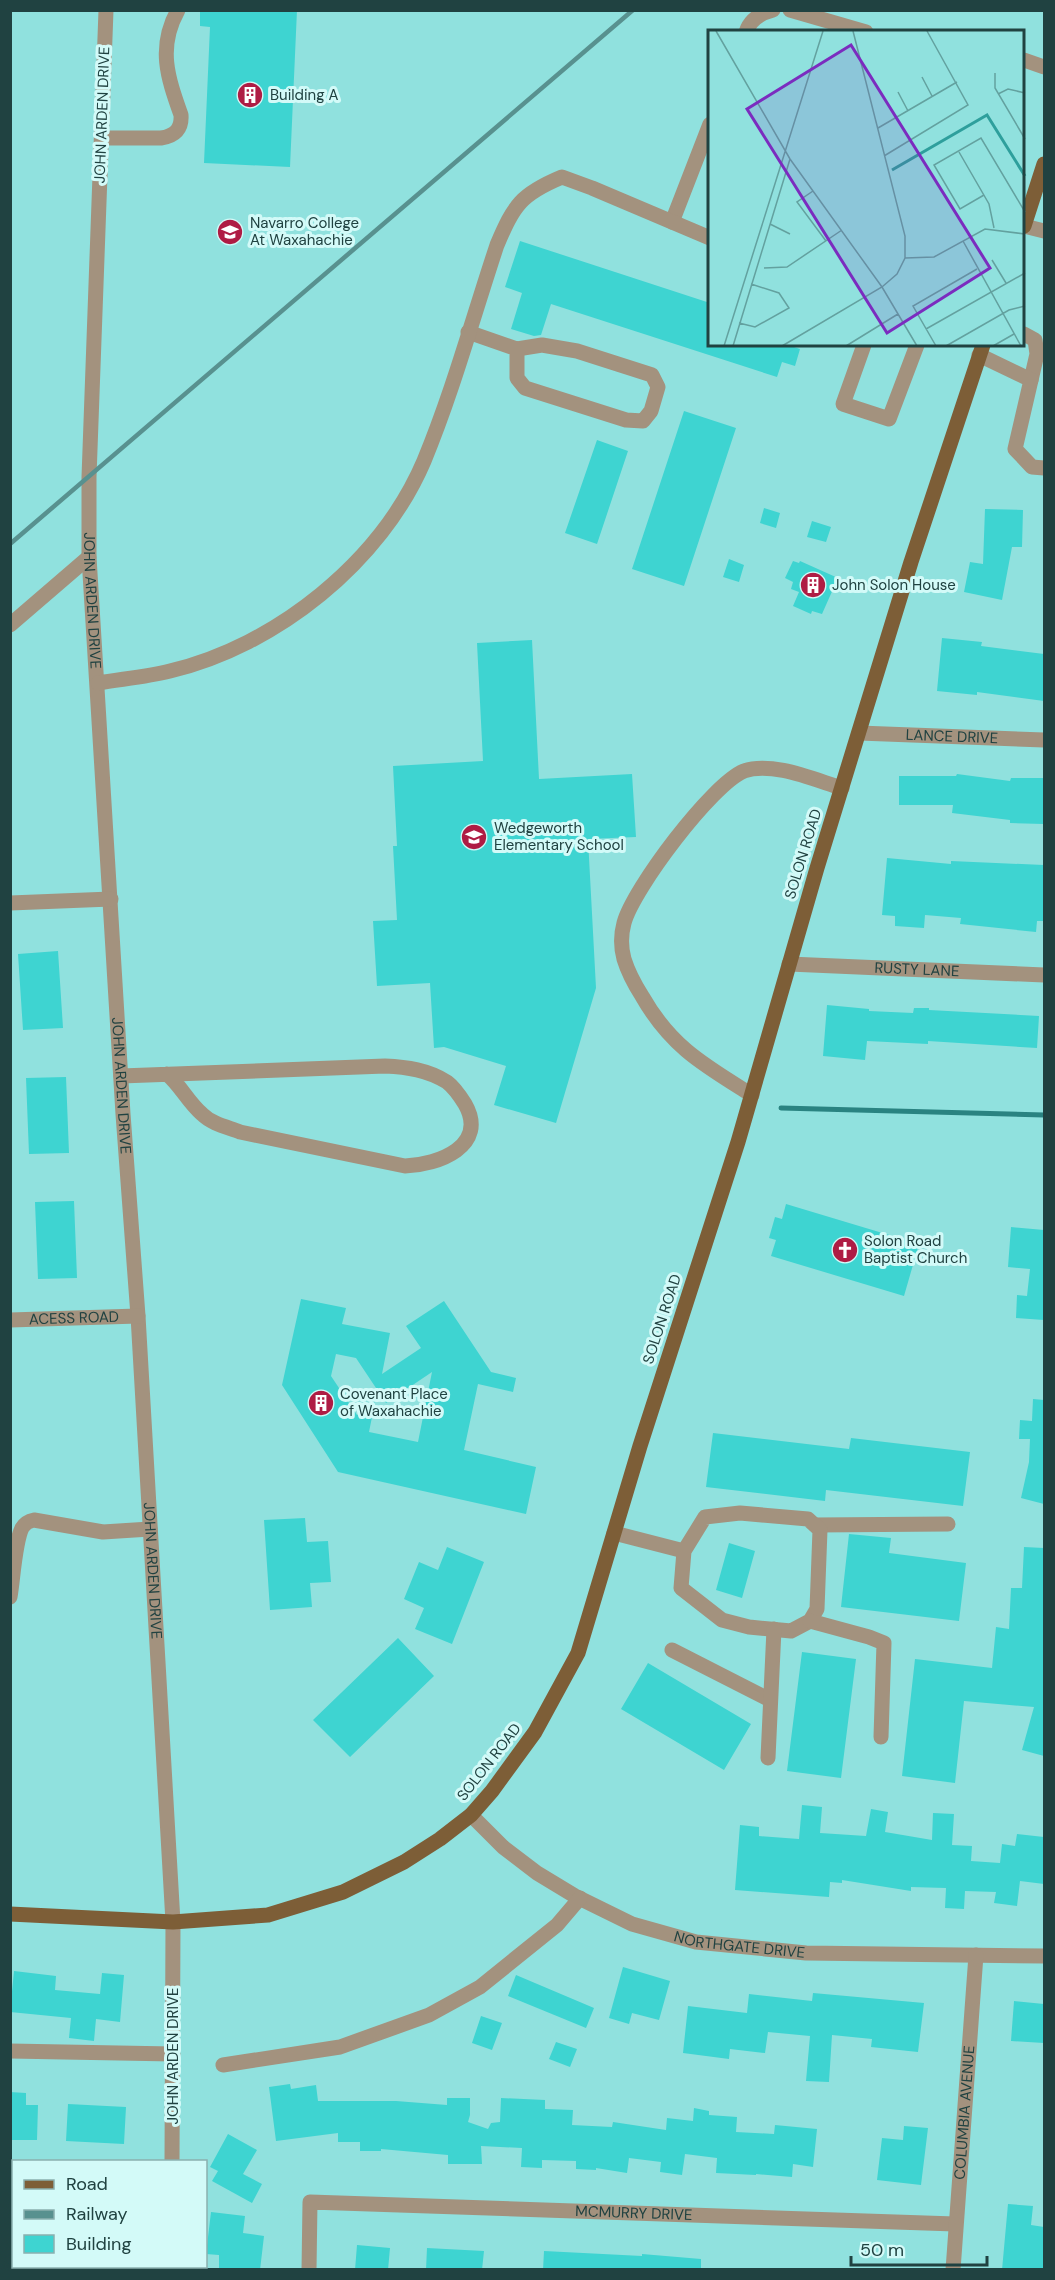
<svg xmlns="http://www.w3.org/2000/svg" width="1055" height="2280" font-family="'DM Sans',sans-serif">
<rect width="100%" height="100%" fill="#90e1de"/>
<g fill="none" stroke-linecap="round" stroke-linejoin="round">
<path stroke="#2a8381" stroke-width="5" d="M781,1108L1044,1115"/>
</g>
<path fill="#3ed4d1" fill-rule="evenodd" d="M297,10L290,167L204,163L210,27L200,26V11Z
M520,241L710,303V345H788L800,349L795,366L782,362L777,377L551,304L541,335L534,336L511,329L522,293L505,287Z
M684,411L736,428L684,586L632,569Z
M597,440L628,451L597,544L565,533Z
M764,508L780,513L776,528L760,523Z
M985,509L1023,510L1022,547H1012L1002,600L964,592L970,562L983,564Z
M812,521L831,527L826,542L807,537Z
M729,559L744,565L739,582L723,577Z
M793,561L799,563L800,561L838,578L822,614L812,611L811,614L793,606L799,592L791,589L793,582L785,578Z
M942,638L982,642L981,646L1044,654V701L977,692V695L937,691Z
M532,640L539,779L632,774L636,837L588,839L596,988L556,1123L494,1105L506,1066L444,1047L434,1048L430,983L377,986L373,921L397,920L393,846H397L393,766L483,761L477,643Z
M957,774L1010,781L1011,778H1044V824L1010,823V820L952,813L953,805H899V776H956Z
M887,858L951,864V861L1044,865V921H1037L1036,932L960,924L961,918L925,915L924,928L895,926V916L882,915Z
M58,951L63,1028L23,1030L18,954Z
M827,1005L869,1009V1011L913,1013L914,1008H929V1010L1039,1016L1037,1048L928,1041V1044L867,1041L865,1060L823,1056Z
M66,1077L69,1153L29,1154L26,1078Z
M74,1201L77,1278L38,1279L35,1202Z
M786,1204L919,1244L904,1296L771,1256L776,1240L769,1238L775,1217L782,1219Z
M1011,1227L1044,1230V1320L1016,1318L1017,1295L1027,1296L1030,1269L1008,1267Z
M301,1299L346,1308L342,1324L390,1333L382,1374L421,1348L406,1326L444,1301L491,1372L516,1378L513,1392L478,1384L464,1450L536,1467L526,1514L338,1472L282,1385ZM336,1354L356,1358L386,1403L432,1372L418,1442L369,1432L375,1402L357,1415L331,1376Z
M1033,1399L1044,1400V1504L1021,1498L1029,1462L1030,1439H1019L1020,1420L1032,1421Z
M713,1433L849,1449L851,1438L970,1452L963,1506L826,1490L825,1501L706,1487Z
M305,1518L307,1542L328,1541L331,1582L310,1583L312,1607L270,1610L264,1520Z
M849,1534L891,1538L889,1553L966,1563L959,1621L841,1607Z
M729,1543L755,1551L742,1598L716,1590Z
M447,1547L484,1562L452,1644L415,1629L424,1608L404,1599L419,1562L438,1570Z
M1024,1547L1044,1548V1756L1022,1750L1034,1707L964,1701L955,1783L902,1776L915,1659L992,1668L996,1627L1009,1629L1011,1588H1022Z
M398,1638L434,1676L350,1757L313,1720Z
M802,1652L856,1659L841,1778L787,1771Z
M648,1663L751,1724L724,1770L621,1709Z
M802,1805L822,1807L820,1833L866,1836L871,1809L888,1812L885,1832L932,1840L933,1813L954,1814L952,1845L972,1846L971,1861L1000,1863L1002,1844L1015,1846L1017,1834L1044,1837V1884L1020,1881L1017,1906L994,1903L996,1892L965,1891L964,1909L945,1908L946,1888L911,1887V1891L842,1880V1883L830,1882L829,1897L735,1890L740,1825L759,1827V1836L799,1839Z
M623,1967L670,1981L659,2020L632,2013L629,2024L609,2018Z
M14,1971L56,1976L55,1990L100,1994L102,1973L124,1975L120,2022L96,2019L94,2041L69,2038L71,2018L10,2012Z
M516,1975L594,2008L586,2028L508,1996Z
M813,1993L924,2003L918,2052L871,2047L872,2039L832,2035L829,2082L806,2081L810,2036L768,2032L765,2053L730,2049L729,2059L683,2053L688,2006L747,2013L749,1994L812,2001Z
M1014,2001L1044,2004V2043L1011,2041Z
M481,2016L502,2023L492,2050L472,2043Z
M556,2042L577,2049L570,2067L549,2059Z
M290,2084L291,2089L316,2085L318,2101H396L447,2105V2098H470V2115L468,2122L488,2129L491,2123L500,2122L501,2098L545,2100V2109L573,2110L572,2125L612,2127L613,2122L666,2130L667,2118L693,2121L694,2108L709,2111V2115L737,2117L736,2132L774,2134L775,2125L817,2129L813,2167L793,2164L792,2177L756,2174V2175L716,2173L717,2158L685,2154L682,2175L660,2172L661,2162L629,2158L627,2173L596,2168V2170L576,2169V2161L542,2160V2168L521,2167L522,2148L481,2146L482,2164H448V2155L381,2149V2151H360V2142H338V2133L276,2141L269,2087Z
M10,2092L26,2093V2105H38L37,2140H10Z
M68,2104L126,2107L124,2144L66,2141Z
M904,2126L928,2128L921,2185L877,2180L882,2138L903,2140Z
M228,2134L257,2150L243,2174L262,2184L252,2203L212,2181L218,2171L210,2167Z
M1008,2204L1033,2206L1031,2225L1044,2227V2270H1002Z
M211,2212L245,2216L243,2233L264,2236L260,2270H219V2255L206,2254Z
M357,2245L390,2248L388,2270H355Z
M427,2248L484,2251L482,2270H426Z
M544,2251L642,2256V2254L701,2259V2270H543Z"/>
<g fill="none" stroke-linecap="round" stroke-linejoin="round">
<g stroke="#a3927e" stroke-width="15">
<path id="s1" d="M106,10L89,477V557L123,1114L138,1316L173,1922L172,2162"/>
<path d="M790,10L866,32"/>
<path d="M746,32C750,20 761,13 773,10"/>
<path d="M1024,60L1044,67"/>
<path d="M102,138H161C175,136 182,129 181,115C168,78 157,48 178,10"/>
<path d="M672,222L710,124"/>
<path d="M1024,226L1044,231"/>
<path d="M468,332L517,349L542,345L577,351L652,375L658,387L651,411L643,421L626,420L525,388L517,378V349"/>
<path d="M1024,334L1035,340L1037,354L1031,380"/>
<path d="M864,345L843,404L889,419L917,345"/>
<path d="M979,355L1031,380L1015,449L1032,467L1044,468"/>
<path d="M10,625L89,557"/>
<path d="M98,683C121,679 146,677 170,671C276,646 381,562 424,461C453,391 473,317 497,245C514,205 521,194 562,177L592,188L710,238"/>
<path id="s2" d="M859,733L1044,740"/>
<path d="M10,903L111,899"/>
<path id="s3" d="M789,964L1044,975"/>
<path d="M121,1076L385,1066C407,1067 428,1070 447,1082C455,1088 460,1096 465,1104C489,1146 438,1165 405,1166L240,1132C227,1127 212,1124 202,1114C188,1102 181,1086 167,1074"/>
<path d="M752,1095C704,1065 671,1047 642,996C635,985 628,972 624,959C621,948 621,934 624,923C633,889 712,784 744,771C772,761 815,780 842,788"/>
<path id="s4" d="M10,1320L138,1316"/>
<path d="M815,1525L948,1524"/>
<path d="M614,1533L684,1551L705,1517L740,1513L808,1519L820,1530L817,1609L810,1621L791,1631L749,1627L722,1620L681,1588L684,1551"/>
<path d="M10,1597C13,1580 15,1542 22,1528C25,1523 29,1521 34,1520L103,1532L150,1529"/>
<path d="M810,1621L869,1637L884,1643L881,1737"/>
<path d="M672,1650L770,1700"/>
<path d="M768,1758L774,1629"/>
<path id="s5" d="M471,1815L503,1847L537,1873L575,1896L632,1924L696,1942L806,1953L1044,1956"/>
<path d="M10,2051L173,2054"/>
<path d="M223,2065L340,2047L429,2015L480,1987L557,1925L580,1898"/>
<path d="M10,2185H14"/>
<path d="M169,2270V2266"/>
<path id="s6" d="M309,2270L310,2202L955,2224"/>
<path id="s7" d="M953,2270L976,1955"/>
</g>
<path stroke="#7d5e37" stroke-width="15" d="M1024,226L1044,164
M10,1914L173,1922L268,1915L343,1892L404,1862L440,1839L471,1815L492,1791L535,1732L578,1653L640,1446L738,1142L817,868L911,562L983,345"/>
<path stroke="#58918f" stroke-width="4.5" d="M10,544L633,10"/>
</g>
<defs>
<g id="building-disc" transform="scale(1.35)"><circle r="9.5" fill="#af1c44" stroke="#d3faf8"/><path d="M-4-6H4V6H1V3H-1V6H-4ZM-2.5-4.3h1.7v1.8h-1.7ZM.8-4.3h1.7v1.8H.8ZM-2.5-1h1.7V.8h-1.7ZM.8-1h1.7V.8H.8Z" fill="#fff"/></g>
<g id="university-disc" transform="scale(1.35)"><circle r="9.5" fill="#af1c44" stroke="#d3faf8"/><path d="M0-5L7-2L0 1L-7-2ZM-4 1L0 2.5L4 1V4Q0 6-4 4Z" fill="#fff"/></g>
<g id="school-disc" transform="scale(1.35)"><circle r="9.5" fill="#af1c44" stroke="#d3faf8"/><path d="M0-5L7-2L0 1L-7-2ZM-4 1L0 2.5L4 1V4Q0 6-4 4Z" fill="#fff"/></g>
<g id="church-disc" transform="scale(1.35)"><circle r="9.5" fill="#af1c44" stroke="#d3faf8"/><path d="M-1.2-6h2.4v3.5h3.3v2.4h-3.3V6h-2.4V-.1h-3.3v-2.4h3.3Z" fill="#fff"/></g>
</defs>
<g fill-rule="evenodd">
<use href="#building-disc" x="250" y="95"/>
<use href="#university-disc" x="230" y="232"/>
<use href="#building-disc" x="813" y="585"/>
<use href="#school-disc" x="474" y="837"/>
<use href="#church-disc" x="845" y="1250"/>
<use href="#building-disc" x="321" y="1403"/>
</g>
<g text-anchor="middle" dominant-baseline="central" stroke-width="6" stroke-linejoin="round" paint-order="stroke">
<g font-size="15" fill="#204241" stroke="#d3faf8" text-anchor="start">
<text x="270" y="95">Building A</text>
<text x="250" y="223">Navarro College<tspan x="250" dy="17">At Waxahachie</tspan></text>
<text x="832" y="585">John Solon House</text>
<text x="494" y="828">Wedgeworth<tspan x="494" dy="17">Elementary School</tspan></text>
<text x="864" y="1241">Solon Road<tspan x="864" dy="17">Baptist Church</tspan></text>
<text x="340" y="1394">Covenant Place<tspan x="340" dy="17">of Waxahachie</tspan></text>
</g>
<g font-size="15" fill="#204241" stroke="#d3faf8">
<text transform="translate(102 115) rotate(-88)">JOHN ARDEN DRIVE</text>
<text stroke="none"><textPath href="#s1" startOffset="591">JOHN ARDEN DRIVE</textPath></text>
<text stroke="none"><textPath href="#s2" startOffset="93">LANCE DRIVE</textPath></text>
<text transform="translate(803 854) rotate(-73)">SOLON ROAD</text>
<text stroke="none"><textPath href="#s3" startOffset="128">RUSTY LANE</textPath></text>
<text stroke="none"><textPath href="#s1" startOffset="1077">JOHN ARDEN DRIVE</textPath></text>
<text stroke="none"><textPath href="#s4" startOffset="64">ACESS ROAD</textPath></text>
<text transform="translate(662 1319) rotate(-72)">SOLON ROAD</text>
<text stroke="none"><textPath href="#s1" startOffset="1563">JOHN ARDEN DRIVE</textPath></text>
<text transform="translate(489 1762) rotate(-52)">SOLON ROAD</text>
<text stroke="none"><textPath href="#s5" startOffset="306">NORTHGATE DRIVE</textPath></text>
<text transform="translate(173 2056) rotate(-90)">JOHN ARDEN DRIVE</text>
<text stroke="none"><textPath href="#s7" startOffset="158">COLUMBIA AVENUE</textPath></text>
<text stroke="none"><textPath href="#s6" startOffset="392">MCMURRY DRIVE</textPath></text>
</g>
</g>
<g transform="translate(708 30)">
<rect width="316" height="316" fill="#90e1de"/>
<path fill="none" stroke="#2e9f9c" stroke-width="3" d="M184,140L279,85L317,146"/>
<path fill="none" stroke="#63a19f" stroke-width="1.5" d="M8,1L82,129L174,257L209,316M287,43V58L317,109M214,47L224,66M190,62L200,81M290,64L300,59L317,63M170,98L249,52M251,122L281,174L286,198M176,126L260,75L219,1M105,161L89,172L118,211M276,165L252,179L226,135L273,108L317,182M62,194L82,204M255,211L313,316M197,228L226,227L277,199L317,204M284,230L298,253M56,238L79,237L134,200M31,293L47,297L81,278L71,263L43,254M218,299L317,243M16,316L115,1M25,316L82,129M74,316L174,257L189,244L197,228V206L145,1M138,316L190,284M228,316L205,276L269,239M238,316L301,280L317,276M285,316L306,304"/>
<path fill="#7b2cbf" fill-opacity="0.15" stroke="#7b2cbf" stroke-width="3" d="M143,15L282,238L179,303L39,79Z"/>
<rect width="316" height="316" fill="none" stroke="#204241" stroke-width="3"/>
</g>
<rect width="1055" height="2280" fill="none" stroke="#204241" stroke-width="24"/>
<rect x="12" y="2160" width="195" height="108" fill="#d3faf8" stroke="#8bb0af" stroke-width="1.5"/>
<rect x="24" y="2180" width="30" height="9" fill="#7d5e37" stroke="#8bb0af" stroke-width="1.5"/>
<text x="66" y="2190" font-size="18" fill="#204241">Road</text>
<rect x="24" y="2210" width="30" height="9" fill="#58918f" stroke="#8bb0af" stroke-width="1.5"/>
<text x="66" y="2220" font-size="18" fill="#204241">Railway</text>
<rect x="24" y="2235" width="30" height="18" fill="#3ed4d1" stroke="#8bb0af" stroke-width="1.5"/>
<text x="66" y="2250" font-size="18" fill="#204241">Building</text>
<path d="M851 2256v9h136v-9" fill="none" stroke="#204241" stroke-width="3"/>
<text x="860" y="2256" font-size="18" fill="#204241" stroke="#d3faf8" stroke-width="4.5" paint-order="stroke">50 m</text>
</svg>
